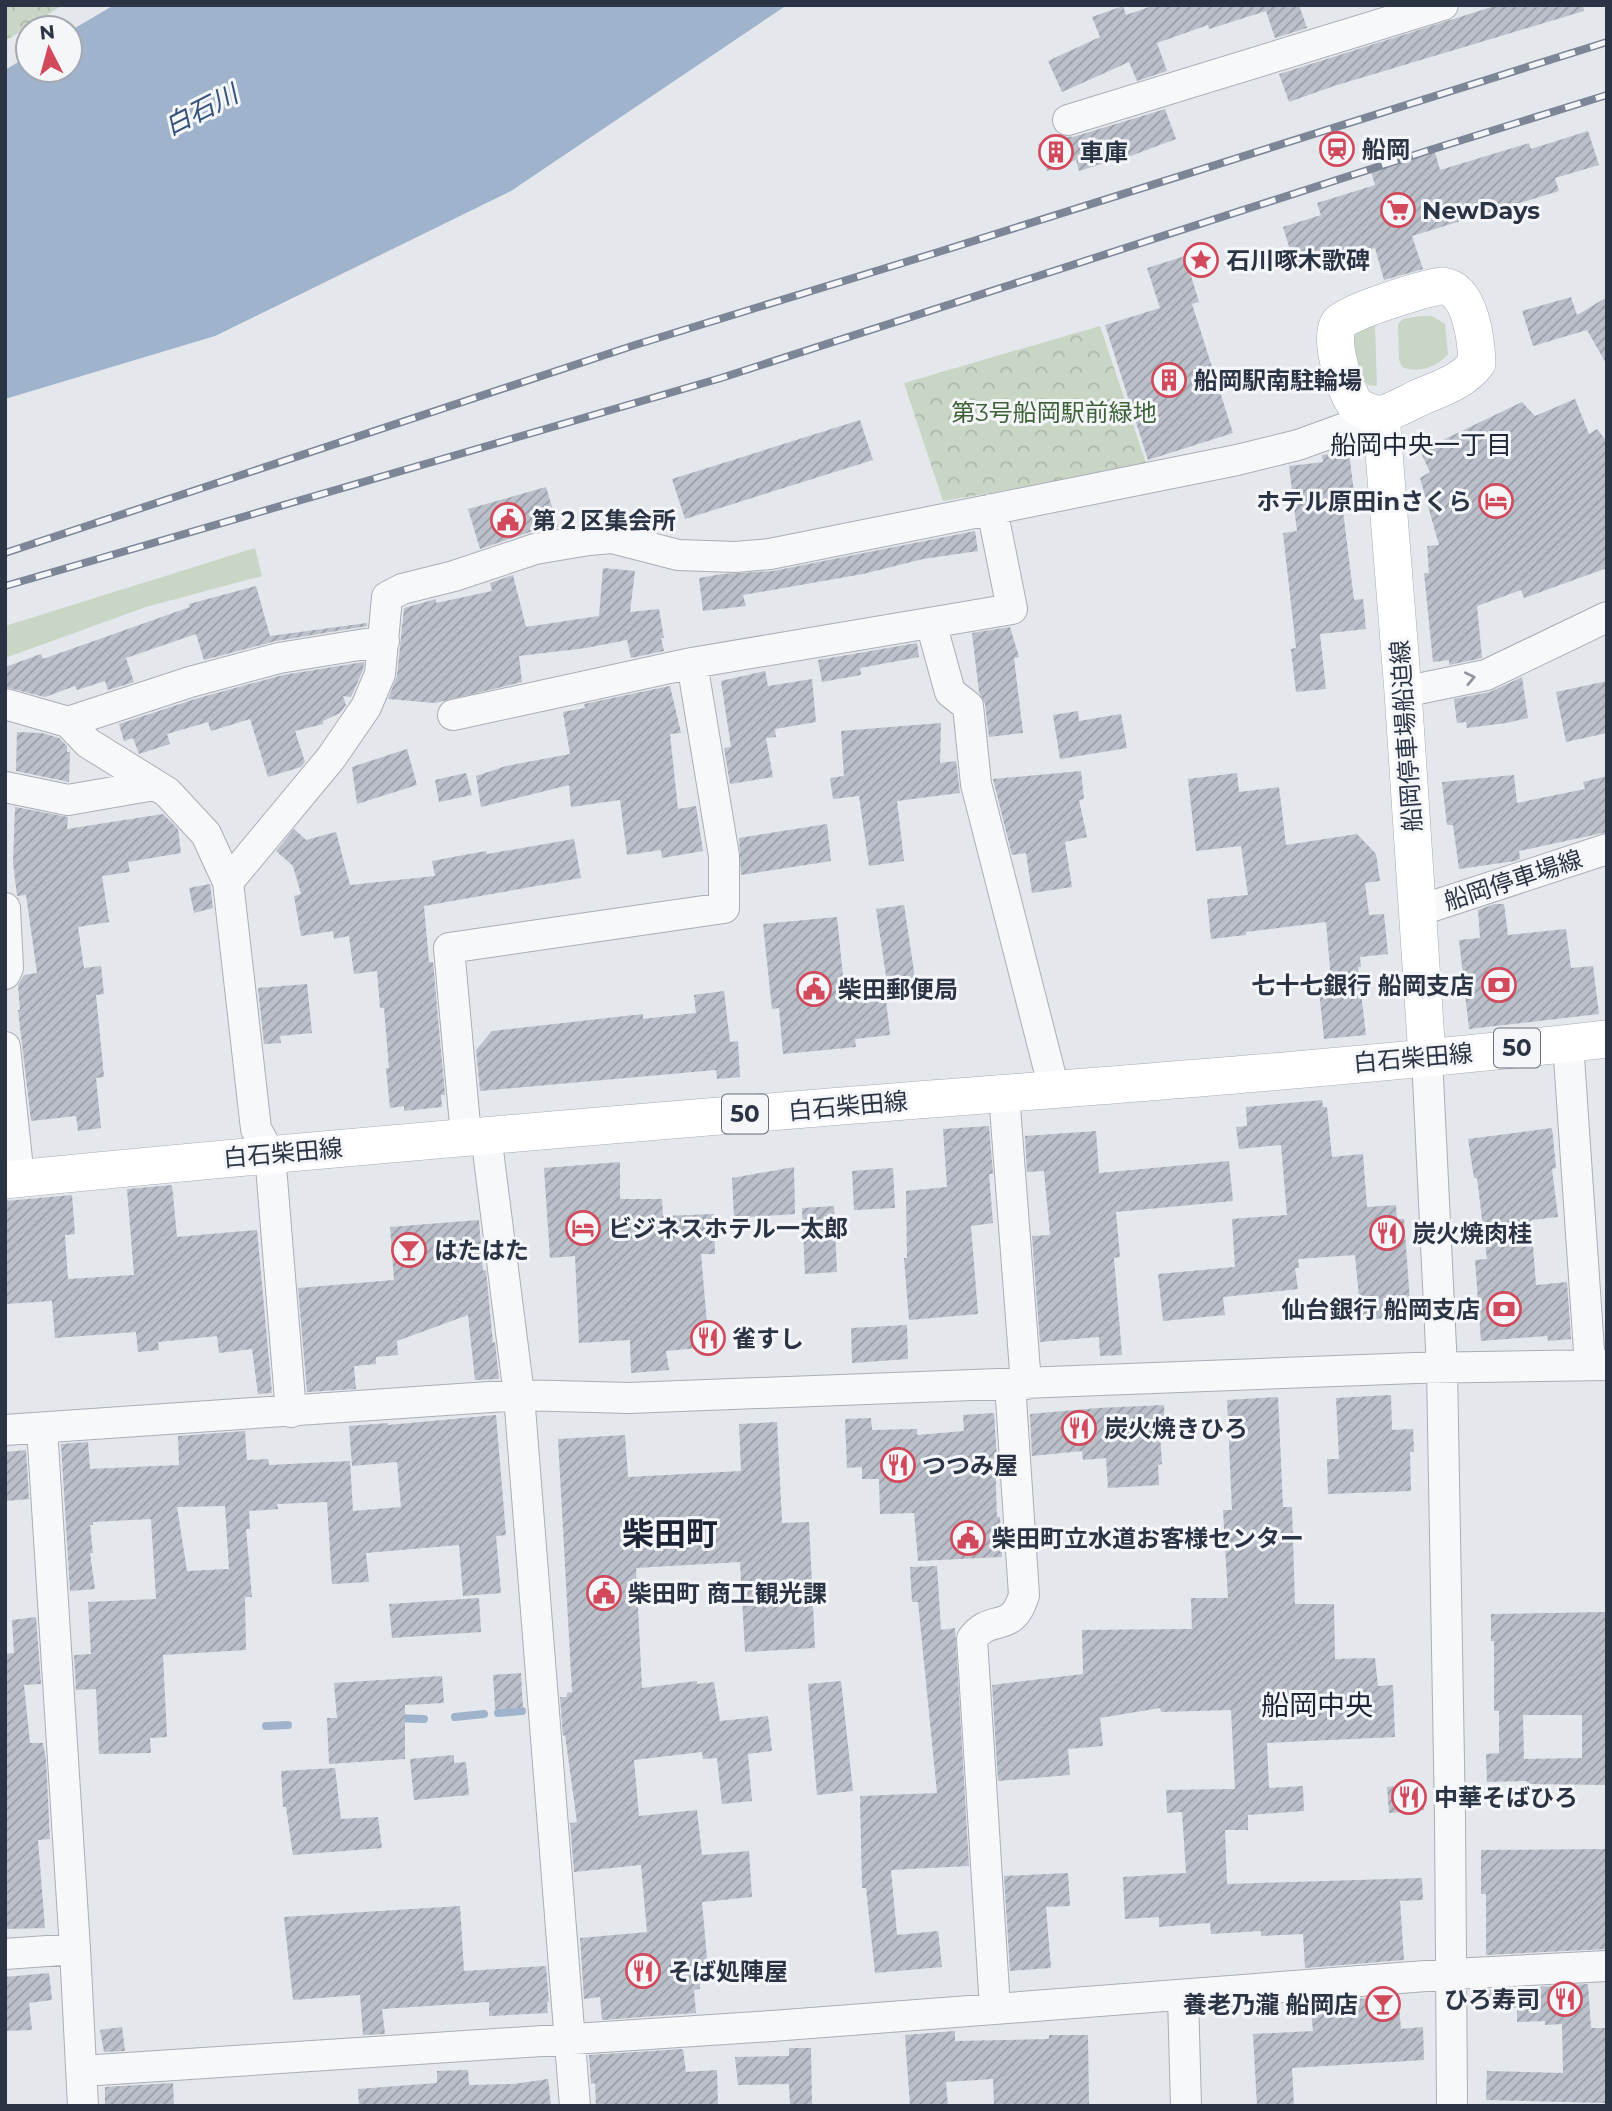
<svg xmlns="http://www.w3.org/2000/svg" width="1612" height="2111" font-family="Montserrat,'Noto Sans JP',sans-serif">
<defs>
<pattern id="park-crowns" width="20" height="18" patternUnits="userSpaceOnUse" patternTransform="scale(1.75)"><rect width="20" height="18" fill="#c9d6c5"/><path d="M2 6a3 3 0 1 1 6 0M12 15a3 3 0 1 1 6 0" fill="none" stroke="#adb8ab"/></pattern>
<pattern id="building-hatch" width="6" height="6" patternUnits="userSpaceOnUse" patternTransform="scale(1.75)"><rect width="6" height="6" fill="#bbc0ca"/><path d="M-1 1l2-2M0 6l6-6M5 7l2-2" fill="none" stroke="#989da6"/></pattern>
</defs>
<rect width="100%" height="100%" fill="#e4e7ec"/>
<path fill="#c9d6c5" d="M1421,316H1432L1445,324L1448,354C1437,367 1418,374 1402,367L1399,360L1398,324L1403,319Z
M1370,322L1375,326L1377,386L1368,385L1360,374L1352,342L1358,331Z
M255,548L262,576L146,607L5,658V626Z"/>
<path fill="url(#park-crowns)" d="M5,5H63L5,41Z
M1100,326L1147,466L943,501L904,383Z"/>
<path fill="#9fb4cc" d="M114,5H787L511,191L215,336L5,399V70L28,56V70H70V31Z"/>
<g fill="none" stroke-linecap="round" stroke-linejoin="round">
<path stroke="#9fb4cc" stroke-width="8" d="M498,1713L522,1711
M455,1717L484,1714
M395,1718L424,1719
M266,1726L288,1725"/>
</g>
<path fill="url(#building-hatch)" fill-rule="evenodd" d="M1155,5H1299L1307,28L1275,38L1266,11L1209,29L1208,25L1157,43L1167,71L1137,81L1129,62L1062,92L1048,61L1100,37L1092,17L1123,6L1126,15Z
M1498,5H1583L1584,11L1334,86L1289,102L1279,74Z
M1165,109L1176,139L1117,161V159L1079,171L1076,160L1047,171L1038,144L1062,136L1073,137Z
M1588,131L1599,165L1555,178L1559,191L1412,236L1423,269L1384,280L1375,248L1315,267L1313,261L1295,266L1283,227L1321,215L1317,203L1375,185L1371,172L1435,152L1440,170L1529,143L1531,149Z
M1185,256L1199,302L1192,304L1233,433L1148,460L1105,325L1160,308L1147,268Z
M1571,297L1577,315L1607,297V365L1587,330L1533,346L1522,311Z
M1575,399L1589,434L1597,429L1607,442V568L1524,598L1521,590L1477,606L1482,658L1449,665V660L1433,662L1424,573H1429L1427,546L1439,545L1420,478L1430,472L1420,451L1522,402L1535,416Z
M860,420L873,460L685,519L672,479Z
M1349,452L1356,509L1343,511L1354,600L1363,599L1366,629L1320,634L1326,689L1296,692L1291,649L1296,648L1283,533L1297,531L1289,466L1323,462L1322,455Z
M546,487L558,527L530,532L480,549L468,509Z
M975,531L978,551L923,559L863,574L743,595L746,606L703,611L699,578L722,574L773,571Z
M603,568L635,571L630,612L659,609L664,638H661L664,651L631,658L627,640L586,648L519,656L522,682L435,703L388,699L397,676L404,608L436,599V603L492,591L490,583L513,575L526,627L599,616Z
M256,586L270,636L367,623V626L276,641L204,660L196,634L126,658L134,682L108,690L105,681L77,690L75,686L45,697L5,687V667L41,654L43,659L190,607L189,604Z
M1010,627L1019,657L1014,658L1023,733L989,737L985,704L979,692L972,633Z
M917,643L919,657L860,668L861,675L822,682L818,660Z
M364,662L363,670L351,697L343,696L346,705L340,713L323,721V724L295,731L305,762L301,767L268,777L250,719L211,731L208,722L167,734L170,744L139,754L133,738L124,741L119,724L195,699L283,675Z
M765,671L768,686L812,679L816,722L775,729L776,737L766,738L773,777L730,784L724,748L731,747L721,681Z
M1522,677L1528,718L1506,723L1467,728L1466,722L1457,723L1454,699L1490,692Z
M1607,681V733L1566,742L1556,692Z
M670,686L681,733L670,734L678,809L696,806L703,851L662,858L661,850L627,855L620,800L571,807L569,785L481,807L476,776L506,766L570,754L563,712L585,708L584,704Z
M1078,711L1079,721L1121,714L1127,748L1060,759L1053,715Z
M941,723L940,763L956,761L960,793L897,801L904,861L869,866L859,796L833,799L830,778L844,776L841,731Z
M17,732L42,733L59,738L67,746V752H70L69,782L16,771Z
M407,749L417,785L357,804L352,767Z
M1081,771L1084,799L1079,800L1087,837L1065,842L1072,887L1032,893L1026,853L1012,855L993,779Z
M466,773L472,795L439,802L435,780Z
M1237,773L1239,792L1279,787L1286,845L1357,834L1376,854L1380,881L1365,883L1369,915L1384,914L1388,954L1360,957L1361,967H1358L1366,1035L1324,1039L1318,980L1331,979L1326,922L1246,932V935L1211,939L1207,899L1248,895L1241,846L1196,851L1188,779Z
M1514,775L1517,803L1585,789L1583,782L1607,776V832L1519,851L1520,859L1515,861L1459,869L1453,825H1447L1442,782Z
M15,807L68,817L67,829L163,814L178,829L181,853L128,862L130,872L102,876L109,922L78,927L84,968L101,966L104,994L96,995L104,1077L96,1078L101,1128L78,1131L76,1116L31,1121L18,1010H20L18,985L24,975L37,973L26,895L17,896L13,863Z
M827,824L831,861L741,875L739,838Z
M294,829L306,840L336,832L350,885L435,876L432,861L486,851L487,854L574,839L581,878L424,906L429,962H433L445,1095H441L442,1107L404,1111V1106L390,1108L386,1068H389L384,1008H380L377,971L354,974L349,936L334,939L333,931L301,936L294,896L301,894L293,866L276,851Z
M210,884L213,908L194,913L189,888Z
M1494,904H1504L1508,935L1566,929L1571,968L1593,966L1599,1014L1469,1029L1459,940L1480,938L1478,910Z
M904,905L916,985L888,989L876,909Z
M837,917L845,996L885,991L890,1035L855,1039L856,1047L783,1054L779,1008L772,1009L763,924Z
M307,984L312,1033L280,1036L281,1043L264,1044L258,988Z
M724,991L730,1042L738,1041L740,1077L717,1079L716,1070L480,1091L476,1050L492,1031L643,1014V1019L696,1013L694,995Z
M1322,1100L1323,1107H1327L1332,1157L1363,1154L1367,1207L1396,1205L1397,1219H1404L1411,1316L1361,1320L1355,1255L1298,1259L1299,1268H1295L1298,1289L1223,1297L1225,1315L1163,1321L1158,1274L1235,1267L1232,1219L1287,1215L1281,1145L1239,1149L1236,1127L1247,1126L1246,1107Z
M989,1126L993,1174H989L993,1223L971,1226L978,1314L909,1320L904,1258H907L906,1191L947,1187L943,1129Z
M1552,1128L1556,1168L1552,1169L1558,1217L1531,1220L1536,1285L1567,1282L1571,1339L1548,1341L1547,1336L1481,1341L1475,1260L1487,1259L1477,1178H1474L1468,1139Z
M1096,1131L1099,1173L1229,1161L1233,1201L1116,1212L1120,1257L1114,1258L1122,1355L1100,1356L1099,1337L1040,1342L1032,1236L1050,1235L1044,1171L1027,1172L1025,1136Z
M620,1162V1199H662L663,1216L714,1214L715,1254H701L709,1347L666,1351L669,1370L631,1373L630,1340L579,1343L575,1256L550,1258L544,1168Z
M794,1167L795,1214L734,1218L732,1178Z
M893,1168L895,1208L854,1210L852,1171Z
M172,1185L177,1237L257,1230L272,1393L258,1394L252,1349L219,1353L217,1336L158,1342L159,1350L138,1352L136,1332L55,1338L52,1301L5,1304V1201L72,1195L75,1234L65,1235L68,1279L134,1275L127,1189Z
M834,1206L837,1272L805,1274L802,1208Z
M479,1220L483,1271L486,1270L493,1343L495,1342L499,1379L475,1380L468,1315L397,1341L398,1355L376,1357V1364L354,1366L356,1389L307,1392L298,1288L394,1280L390,1227Z
M907,1325L908,1359L852,1363L851,1328Z
M1391,1395L1392,1430L1413,1429L1414,1452H1410L1411,1491L1328,1494L1327,1459H1339L1336,1398Z
M1278,1397L1283,1507H1292L1295,1604H1334L1335,1659L1375,1658L1378,1686L1393,1685L1395,1737L1267,1743L1269,1788L1303,1786L1304,1811L1248,1815V1830H1225L1227,1884L1422,1878L1423,1900L1400,1901L1404,1960L1305,1968L1303,1934L1261,1936V1931L1211,1934L1210,1923L1159,1927V1917L1125,1919L1123,1877L1186,1873L1182,1812L1167,1813L1166,1790L1235,1789L1231,1710L1161,1712L1160,1708L1100,1718L1103,1746L1068,1749L1070,1775L998,1781L992,1685L1083,1674L1082,1630L1192,1629L1191,1598H1228L1223,1510H1232L1227,1400Z
M1164,1405L1165,1434H1160L1162,1464L1158,1465L1159,1485L1108,1488L1106,1458L1083,1460L1082,1451L1032,1456L1030,1414L1098,1408Z
M994,1413L997,1459H995L997,1517H1000L1002,1557L918,1561L914,1513L880,1514L879,1479H862V1467L847,1468L845,1419L871,1418L872,1430L917,1429V1435L964,1431L963,1415Z
M496,1415L506,1535L496,1536L501,1593L463,1596L459,1545L366,1553L369,1582L332,1584L327,1502L277,1504L278,1509L249,1511L250,1529H246L252,1597H245L246,1650L163,1655L167,1737L150,1738L151,1753L99,1754L96,1689L76,1690L74,1655L91,1654L88,1602L156,1599L151,1519L93,1522V1525H90L93,1553H90L95,1589L70,1591L61,1444L88,1442L90,1469L179,1465L178,1436L245,1431L247,1460L268,1459L269,1465L350,1461L353,1511L401,1507L397,1462L352,1466L349,1426L388,1423V1425ZM225,1506L229,1569L187,1571L177,1507Z
M777,1422L782,1523L809,1522L815,1648L745,1652L740,1562L636,1568L642,1688L697,1681V1684L714,1682L720,1721L768,1716L772,1751L748,1754L752,1801L722,1804L717,1758L703,1759L702,1752L634,1760L639,1816L697,1810L702,1855L749,1851L752,1897L702,1902L709,1981L700,1982V1989L694,1990L696,2013L602,2020L600,1997L584,1999L580,1938L647,1932L641,1865L574,1872L570,1823L577,1822L565,1735L563,1736L560,1697H567V1693L572,1692L558,1439L625,1435L628,1477L741,1471L739,1424Z
M26,1450L29,1499L5,1501V1452Z
M937,1566L941,1630L955,1628L969,1866L891,1870L897,1935L938,1931L942,1967L875,1973L866,1888H862L860,1796L937,1793L918,1602H912L910,1567Z
M479,1598L481,1632L392,1638L389,1604Z
M1606,1612L1607,1785L1527,1784V1781L1487,1782L1486,1754L1499,1753V1711H1494V1641H1491V1614ZM1523,1715H1582V1758L1524,1759Z
M36,1617L41,1684L24,1685L30,1743H43L46,1760L50,1839L38,1840L45,1928L5,1929V1654L14,1653L12,1620Z
M521,1673L523,1708L495,1709L493,1675Z
M442,1676L444,1703L405,1705V1759L329,1764L327,1718H337L334,1683Z
M841,1681L853,1791L817,1795L808,1684Z
M454,1755V1763L466,1762L469,1795L414,1800L410,1759Z
M335,1768L341,1819L378,1817L382,1848L293,1855L286,1807H283L281,1771Z
M1422,1784L1424,1810L1389,1813L1387,1787Z
M1607,1849V1949L1486,1955V1894H1481V1850Z
M1068,1873L1070,1906L1046,1907L1051,1968L1010,1971L1004,1876Z
M460,1906L464,1971L546,1966L549,2002H547L548,2013L489,2016V2002L382,2009L385,2034L363,2035L360,1995L293,2000L284,1917Z
M49,1973L52,2000L29,2003L32,2030L5,2031V1977Z
M1588,1984L1591,2028H1607V2103L1486,2100L1487,2071L1563,2073L1562,2024L1545,2025V2021L1517,2022V2008L1483,2009V1990Z
M1398,1996L1401,2029L1423,2027L1424,2060L1292,2068L1294,2106H1257L1253,2034L1313,2031L1310,2002Z
M122,2027L125,2051L104,2052L100,2030Z
M955,2031V2041L1049,2039V2035H1088L1089,2106H994L993,2079L946,2082L948,2106H910L905,2035Z
M789,2048H811L812,2106H790L789,2084L738,2085L735,2057L789,2056Z
M683,2049L686,2072L717,2070L718,2106H596L595,2083L591,2084L589,2055Z
M468,2070L469,2085L514,2084L548,2079L551,2106H359L358,2089L437,2083V2071Z
M173,2083L174,2106H105V2087Z"/>
<g fill="none" stroke-linecap="round" stroke-linejoin="round">
<g stroke="#a9aeb7" stroke-width="32">
<path id="minor" d="M1068,120L1443,5
M931,623L950,692L968,706L976,784L1054,1089
M1403,692L1486,675L1607,617
M5,704L68,722L88,743L167,792L206,834L228,882L256,1129L270,1154L291,1412
M453,715L692,663L1012,609L992,509
M68,722L190,682L279,658L384,641
M5,787L68,800L154,785
M228,882L331,758L366,707L380,674L387,597L402,589L454,576L535,549L589,540L612,538L678,555L735,557L770,554L1237,460L1298,445L1381,415
M5,908L8,968L5,974
M1418,911L1607,849
M1568,1043L1590,1365
M5,1047L19,1178
M1427,1057L1442,1368L1450,1817L1452,2106
M1004,1094L1026,1384
M486,1135L519,1395L575,2106
M466,1136L449,948L724,908V856L692,663
M42,1428L75,1949L83,2106
M5,1430L519,1395L629,1398L1416,1368L1607,1365
M5,1954L75,1949
M1183,1996L1186,2106
M995,2008L972,1639C991,1612 1012,1636 1024,1595L1010,1384
M82,2071L772,2026L1452,1974L1607,1966"/>
</g>
<g stroke="#a3abb8" stroke-width="38">
<path id="major" d="M1443,286C1471,290 1476,340 1477,363C1463,381 1444,387 1423,396C1413,400 1389,414 1379,414C1372,414 1360,409 1355,404C1345,390 1328,338 1339,323C1347,312 1428,287 1443,286Z
M1381,415L1403,692L1427,1057
M5,1180C276,1153 547,1130 818,1108C1081,1087 1345,1069 1607,1039"/>
</g>
<use href="#minor" stroke="#f7f8fa" stroke-width="30"/>
<use href="#major" stroke="#fff" stroke-width="37"/>
<g stroke="#7d8696" stroke-width="8">
<path id="rail" d="M5,553L635,345L935,253L1607,42
M5,586L721,378L1430,150L1607,95"/>
</g>
<use href="#rail" stroke="#f4f6f9" stroke-width="5" stroke-dasharray="16" stroke-linecap="butt"/>
</g>
<defs><path id="oneway-chevron" d="M-2-3.5L2.5 0L-2 3.5" fill="none" stroke-width="1.6" stroke-linecap="round" stroke-linejoin="round" transform="scale(1.75)"/></defs>
<use stroke="#9196a0" href="#oneway-chevron" transform="translate(1470 678) rotate(-12)"/>
<defs>
<g id="station-ring" transform="scale(1.75)"><circle r="9.5" fill="#f4f6f9" stroke="#d1495b" stroke-width="1.5"/><path d="M-3-6H3Q5-6 5-4V2Q5 4 3 4L4.5 6H3L1.5 4h-3L-3 6H-4.5L-3 4Q-5 4-5 2V-4Q-5-6-3-6ZM-3.5-4v3h7v-3ZM-3.5 1v1.5H-2V1ZM2 1v1.5H3.5V1Z" fill="#d1495b"/></g>
<g id="building-ring" transform="scale(1.75)"><circle r="9.5" fill="#f4f6f9" stroke="#d1495b" stroke-width="1.5"/><path d="M-4-6H4V6H1V3H-1V6H-4ZM-2.5-4.3h1.7v1.8h-1.7ZM.8-4.3h1.7v1.8H.8ZM-2.5-1h1.7V.8h-1.7ZM.8-1h1.7V.8H.8Z" fill="#d1495b"/></g>
<g id="supermarket-ring" transform="scale(1.75)"><circle r="9.5" fill="#f4f6f9" stroke="#d1495b" stroke-width="1.5"/><path d="M-6-5.5h2.5l.6 2H6L4.5 2H-2.5L-4.4-4H-6ZM-1.5 3.2a1.3 1.3 0 1 0 .1 0ZM3 3.2a1.3 1.3 0 1 0 .1 0Z" fill="#d1495b"/></g>
<g id="sight-ring" transform="scale(1.75)"><circle r="9.5" fill="#f4f6f9" stroke="#d1495b" stroke-width="1.5"/><path d="M0-6L1.8-2.2L6-1.7L2.9 1.2L3.7 5.4L0 3.3L-3.7 5.4L-2.9 1.2L-6-1.7L-1.8-2.2Z" fill="#d1495b"/></g>
<g id="hotel-ring" transform="scale(1.75)"><circle r="9.5" fill="#f4f6f9" stroke="#d1495b" stroke-width="1.5"/><path d="M-6-4.5h1.5V1H6V5H4.5V3h-9V5H-6ZM-4 0a1.8 1.8 0 1 1 3.6 0ZM.5 0V-2.5h3Q6-2.5 6 0Z" fill="#d1495b"/></g>
<g id="civic-ring" transform="scale(1.75)"><circle r="9.5" fill="#f4f6f9" stroke="#d1495b" stroke-width="1.5"/><path d="M-.6-6.5H3V-4.5H.6V-3L4-1V1h2V6H-6V1h2V-1L-.6-3ZM-1.2 2.5V6h2.4V2.5Z" fill="#d1495b"/></g>
<g id="bank-ring" transform="scale(1.75)"><circle r="9.5" fill="#f4f6f9" stroke="#d1495b" stroke-width="1.5"/><path d="M-6-4H6V4H-6ZM0-2.3a2.3 2.3 0 1 0 0 4.6a2.3 2.3 0 1 0 0-4.6Z" fill="#d1495b"/></g>
<g id="restaurant-ring" transform="scale(1.75)"><circle r="9.5" fill="#f4f6f9" stroke="#d1495b" stroke-width="1.5"/><path d="M-5-6h1v4h1v-4h1v4h1v-4h1v5L-1.5 .5V6h-2V.5L-5-1ZM5-6V6H3V1.5H1.5Q1.5-4 5-6Z" fill="#d1495b"/></g>
<g id="bar-ring" transform="scale(1.75)"><circle r="9.5" fill="#f4f6f9" stroke="#d1495b" stroke-width="1.5"/><path d="M-6-5H6L.8 .8V4.5H3.5V6h-7V4.5H-.8V.8Z" fill="#d1495b"/></g>
</defs>
<g fill-rule="evenodd">
<use href="#station-ring" x="1337" y="149"/>
<use href="#building-ring" x="1056" y="152"/>
<use href="#supermarket-ring" x="1398" y="210"/>
<use href="#sight-ring" x="1201" y="260"/>
<use href="#building-ring" x="1169" y="380"/>
<use href="#hotel-ring" x="1496" y="501"/>
<use href="#civic-ring" x="508" y="520"/>
<use href="#bank-ring" x="1499" y="985"/>
<use href="#civic-ring" x="814" y="989"/>
<use href="#hotel-ring" x="583" y="1228"/>
<use href="#restaurant-ring" x="1387" y="1233"/>
<use href="#bar-ring" x="409" y="1250"/>
<use href="#bank-ring" x="1504" y="1309"/>
<use href="#restaurant-ring" x="708" y="1338"/>
<use href="#restaurant-ring" x="1079" y="1428"/>
<use href="#restaurant-ring" x="898" y="1465"/>
<use href="#civic-ring" x="968" y="1538"/>
<use href="#civic-ring" x="604" y="1593"/>
<use href="#restaurant-ring" x="1409" y="1797"/>
<use href="#restaurant-ring" x="643" y="1971"/>
<use href="#restaurant-ring" x="1565" y="1999"/>
<use href="#bar-ring" x="1383" y="2004"/>
</g>
<g text-anchor="middle" dominant-baseline="central" stroke-width="6" stroke-linejoin="round" paint-order="stroke">
<g fill="#f4f6f9" stroke="#676e7b" stroke-width="2">
<rect x="1494" y="1028.5" width="46" height="39" rx="5"/>
<rect x="722" y="1094.5" width="46" height="39" rx="5"/>
</g>
<g font-size="23" font-weight="bold" fill="#2b3445">
<text x="1517" y="1048">50</text>
<text x="745" y="1114">50</text>
</g>
<g font-size="24" font-weight="bold" fill="#2b3445" stroke="#f4f6f9" text-anchor="start">
<text x="1362" y="149">船岡</text>
<text x="1080" y="152">車庫</text>
<text x="1422" y="210">NewDays</text>
<text x="1226" y="260">石川啄木歌碑</text>
<text x="1194" y="380">船岡駅南駐輪場</text>
<text x="1472" y="501" text-anchor="end">ホテル原田inさくら</text>
<text x="532" y="520">第２区集会所</text>
<text x="1474" y="985" text-anchor="end">七十七銀行 船岡支店</text>
<text x="838" y="989">柴田郵便局</text>
<text x="608" y="1228">ビジネスホテル一太郎</text>
<text x="1412" y="1233">炭火焼肉桂</text>
<text x="434" y="1250">はたはた</text>
<text x="1480" y="1309" text-anchor="end">仙台銀行 船岡支店</text>
<text x="732" y="1338">雀すし</text>
<text x="1104" y="1428">炭火焼きひろ</text>
<text x="922" y="1465">つつみ屋</text>
<text x="992" y="1538">柴田町立水道お客様センター</text>
<text x="628" y="1593">柴田町 商工観光課</text>
<text x="1434" y="1797">中華そばひろ</text>
<text x="668" y="1971">そば処陣屋</text>
<text x="1540" y="1999" text-anchor="end">ひろ寿司</text>
<text x="1358" y="2004" text-anchor="end">養老乃瀧 船岡店</text>
</g>
<g font-size="24" fill="#3f6138" stroke="#f4f6f9">
<text x="1054" y="412">第3号船岡駅前緑地</text>
</g>
<g font-size="24" fill="#2b3445" stroke="#f4f6f9">
<text transform="translate(1406 736) rotate(-94)">船岡停車場船迫線</text>
<text transform="translate(1513 880) rotate(-18)">船岡停車場線</text>
<text transform="translate(1413 1058) rotate(-5)">白石柴田線</text>
<text transform="translate(848 1106) rotate(-5)">白石柴田線</text>
<text transform="translate(283 1153) rotate(-5)">白石柴田線</text>
</g>
<g font-size="26" font-style="italic" fill="#34527a" stroke="#f4f6f9">
<text transform="translate(201 110) rotate(-27)">白石川</text>
</g>
<g font-size="26" fill="#1d2536" stroke="#f4f6f9">
<text x="1421" y="445">船岡中央一丁目</text>
</g>
<g font-size="28" fill="#1d2536" stroke="#f4f6f9">
<text x="1317" y="1705">船岡中央</text>
</g>
<g font-size="32" font-weight="bold" fill="#1d2536" stroke="#f4f6f9">
<text x="670" y="1533">柴田町</text>
</g>
</g>
<rect width="1612" height="2111" fill="none" stroke="#2b3445" stroke-width="14"/>
<g transform="translate(49 49) rotate(354)"><circle r="33" fill="#f4f6f9" stroke="#a4a8b1" stroke-width="2"/>
<path d="M0-5L12 26L0 18L-12 26Z" fill="#d1495b"/>
<text y="-10" font-size="19" font-weight="bold" text-anchor="middle" fill="#2b3445">N</text>
</g>
</svg>
